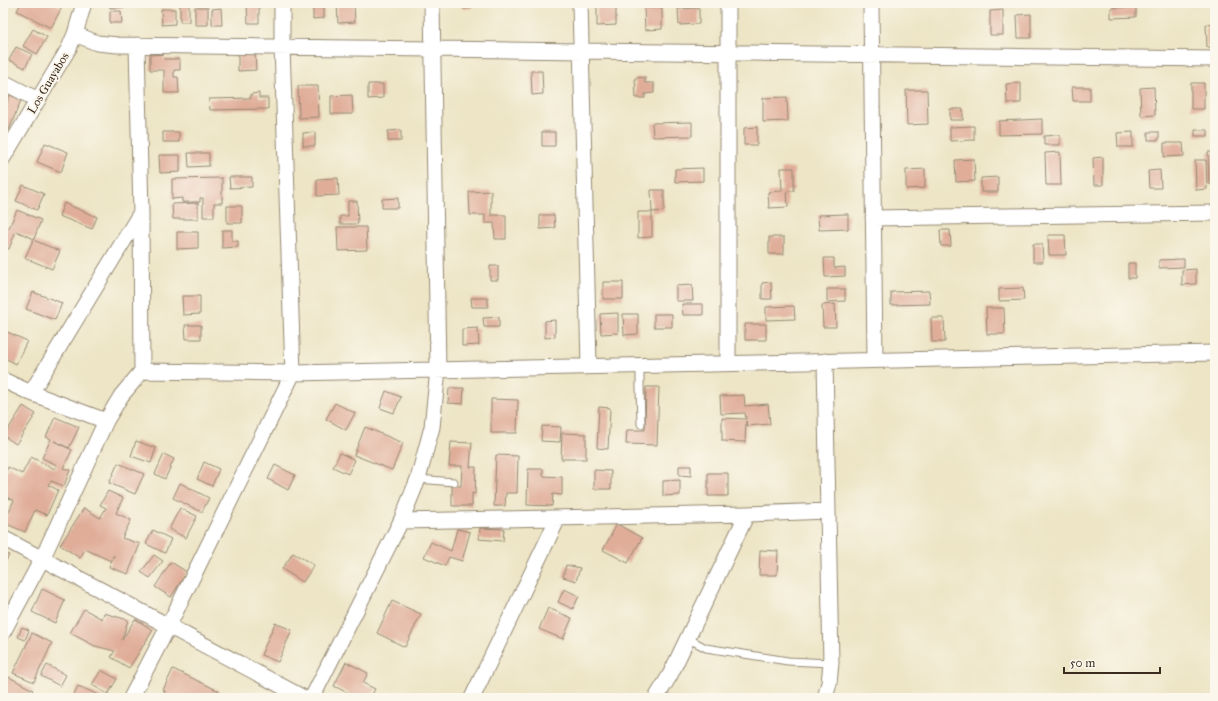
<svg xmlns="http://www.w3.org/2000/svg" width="1218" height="701" font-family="'IM FELL Great Primer',serif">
<rect width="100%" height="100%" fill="#fbf7ec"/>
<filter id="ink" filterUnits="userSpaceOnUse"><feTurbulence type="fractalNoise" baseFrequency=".025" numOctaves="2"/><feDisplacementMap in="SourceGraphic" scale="8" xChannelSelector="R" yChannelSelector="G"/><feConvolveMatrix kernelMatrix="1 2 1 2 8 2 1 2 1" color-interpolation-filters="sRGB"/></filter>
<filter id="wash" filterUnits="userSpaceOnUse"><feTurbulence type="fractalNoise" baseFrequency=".012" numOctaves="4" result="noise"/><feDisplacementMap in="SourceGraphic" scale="16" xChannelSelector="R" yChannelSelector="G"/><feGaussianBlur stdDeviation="0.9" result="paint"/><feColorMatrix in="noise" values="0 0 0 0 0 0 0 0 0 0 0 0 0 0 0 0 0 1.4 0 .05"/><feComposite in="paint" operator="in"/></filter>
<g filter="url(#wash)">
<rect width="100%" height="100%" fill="#ede5c6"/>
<g id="blocks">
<path fill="#e0ad99" d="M21,3H54L62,7L51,28L17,11Z
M110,3H132V7L110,8Z
M144,3H156V5L144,6Z
M159,3H170V5H159Z
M180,3H189V22H180Z
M337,3H354L355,22L338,23Z
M463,3H471L472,8L463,9Z
M597,3H616V25L597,26Z
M791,3H806V5H791Z
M247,6H259V23H248Z
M195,7H208V25H195Z
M1136,7V17L1111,18V8Z
M221,8L222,25H212V9Z
M313,8H324V18L313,19Z
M644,8H662V29L645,30Z
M699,8V24L679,25L678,9Z
M161,9H175V24L162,25Z
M1003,10V35H990V11Z
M110,11H121L122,23H110Z
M1031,14V38H1018L1017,15Z
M1215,24V47H1207L1206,25Z
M33,29L47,37L37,54L23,46Z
M16,47L32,54L25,68L9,60Z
M238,52H255L256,70L238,71Z
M163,54L164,59H180V70H174V77H178L179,93H164V70H150V55Z
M531,71H542L543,94L532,95Z
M645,77V83H654V93L645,94V98H636L635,78Z
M1021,83V103H1007L1006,84Z
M1191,83H1204V109H1191Z
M368,84H383V98L368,99Z
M298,86H318L319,117L299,118Z
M1072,87H1090V101H1073Z
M1154,87L1155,115L1141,116L1140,88Z
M906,90H927L928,124L907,125Z
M259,93V98H268V109L210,110L209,99L251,98V94Z
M10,95L21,100L9,130L3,127V111Z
M352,95L353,114H331V96Z
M787,97L788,121L763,122V98Z
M950,109H963V120H950Z
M1042,119V134L999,135V121Z
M692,122V136L653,137L652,123Z
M974,126V140L950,141V127Z
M757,127V145H744V128Z
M401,130V141H388V131Z
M1195,130H1208V136H1195Z
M163,132H179V142H163Z
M315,132V146H303V133Z
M542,132H555V146H542Z
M1133,132V147H1118L1117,133Z
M1148,132H1159V140H1148Z
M1060,135V145H1044V136Z
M45,143L68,152L61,172L37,162Z
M1164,143H1183L1184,156L1164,157Z
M1060,152L1061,185H1046L1045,153Z
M1208,152H1215V184H1209Z
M188,153H209V166L189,167Z
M159,155H180V172L160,173Z
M1103,157V185H1094L1093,158Z
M974,159L975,181L956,182L955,160Z
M1195,160H1206L1207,189L1196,190Z
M703,168V181L675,182V169Z
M781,168H794V191H787L788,207L769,208L768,192L782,191Z
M925,169V188L906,189V170Z
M1160,170L1161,188H1149L1148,171Z
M229,177H252V187L230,188Z
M998,177V192H981V178Z
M222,178V203H214V217H203V198H200V202H182V198L172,199V179Z
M338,178L339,195L317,196V179Z
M23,185L44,194L37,210L16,201Z
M651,190H664V211L652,212Z
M491,191V215H506V239H495L494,223H485V215H470L469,192Z
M398,198V208H382V199Z
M348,201H357L358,224H340V216H348Z
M64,203L97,217L92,229L59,216Z
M198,203V219H173L172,204Z
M227,206H242V223H227Z
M17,210L41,220L34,239L16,231L9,249L3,247V226L9,228Z
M638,212H652V237L638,238Z
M848,214V229L819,230L818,215Z
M540,215H554L555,228L540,229Z
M337,227H366L367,250L338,251Z
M222,230H232V241H238V247L222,248Z
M940,230H950L951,246H941Z
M177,232H198V248L177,249Z
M1048,235H1065L1066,255H1049Z
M769,237H784V254H769Z
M33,240L60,251L52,269L25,258Z
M1033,244H1042L1043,262H1033Z
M824,258H834V268L845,267V276L825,277Z
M1184,259V267L1159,268V260Z
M1128,263H1135V278H1128Z
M490,266H498V280H490Z
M1196,269V284L1182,285V270Z
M603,282H623V299H603Z
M771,282L772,299H762V283Z
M692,285L693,301H676V286Z
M1023,288L1024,300L999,301V289Z
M827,289H845V301L827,302Z
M929,291L930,304L891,305V292Z
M33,292L62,303L55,320L26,309Z
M182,296H200V314L183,315Z
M471,298H488V307H472Z
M682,304H703V315H683Z
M835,304L836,327H823L822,305Z
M794,306L795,319L766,320V307Z
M986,308H1004L1005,334H987Z
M618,313V333L601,334L600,314Z
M623,314H638V334L624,335Z
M654,314H672V327H654Z
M499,317V327H484L483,318Z
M931,318H944L945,342H932Z
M555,320V337L545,338V321Z
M745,324H766V340H745Z
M185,325H201V339H186Z
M478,328L479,345L462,346V329Z
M3,330L27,341L16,364L3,357Z
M646,387H659L657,445L626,444L627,430H645Z
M449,388H464L463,404L448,403Z
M386,391L401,397L394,413L380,408Z
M744,395L745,406L768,404L770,424L747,426L746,421L745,442L722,441V418L746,419L745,413L721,414L720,396Z
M491,399L518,400L517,433H491Z
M335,403L355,413L346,430L326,419Z
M3,405L8,407L3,418Z
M23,406L36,414L16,444L4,436Z
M599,407L610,408L608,449L597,448Z
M55,417L79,427L69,448L54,441L72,450L63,468L70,470L64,486L51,481L48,485L58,490L47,515L35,510L25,532L4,523L14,500L3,496V478L8,467L22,474L31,457L55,469L57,465L42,458L51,439L46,437Z
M542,426L561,427L560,442L541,441Z
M365,427L403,443L392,470L354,455Z
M562,433L586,434V459H561Z
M136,441L156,448L151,463L131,456Z
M451,442L472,443L470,467H476L475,494L472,493V506H452V486H461L462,466H449Z
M340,453L355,460L348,474L333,467Z
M164,454L174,459L165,479L155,474Z
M496,455L518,456L517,493H506L505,506H494Z
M204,462L219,469L212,486L197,479Z
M118,463L144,474L135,494L109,483Z
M275,465L295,475L288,490L268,479Z
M679,466H691V476L679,475Z
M528,469H543V476L562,477V495L553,494L552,506L527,505Z
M594,470L611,471V489H594Z
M708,473H728V496H708Z
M680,480V495L663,496V481Z
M180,483L209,498L202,512L173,498Z
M108,491L123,498L116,513L131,520L122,538L140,544L128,574L109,567L114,555L111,561L85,549L80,558L60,545L84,508L100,518L106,508L100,505Z
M180,508L197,516L186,538L169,529Z
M617,524L642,538L628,563L603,550Z
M480,528L504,529L503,541L479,539Z
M457,529L470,532L462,561L449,557L445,566L424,557L431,542L451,551Z
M153,530L171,539L165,553L146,544Z
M760,550L778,551L777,575H759Z
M3,553L9,555L3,567Z
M293,553L314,565L303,582L282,569Z
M154,555L163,561L150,578L141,572Z
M171,562L187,572L171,597L155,587Z
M566,565L580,568L576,581L563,577Z
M42,589L65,600L55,623L32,612Z
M564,589L579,596L573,609L558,602Z
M392,601L421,614L405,647L377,633Z
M548,608L572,618L563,639L539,629Z
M84,609L102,619L104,613L128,620L122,640L135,619L153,630L129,668L111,657L115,651L95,646L70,633Z
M275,623L292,630L278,662L261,655Z
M22,627L29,630L25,640L18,637Z
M32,633L52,643L34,682L13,673Z
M346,662L368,673L363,683L375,689L370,698H356V697L334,686Z
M47,665L66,675L60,686L41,676Z
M173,669L219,691L215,698H162L165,691L163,690Z
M101,670L117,679L108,694L92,685Z
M9,677L33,690L28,698H8L3,695V689Z
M78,686L106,698H72Z"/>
</g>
</g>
<g filter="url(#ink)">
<use href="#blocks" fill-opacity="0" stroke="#948872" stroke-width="1"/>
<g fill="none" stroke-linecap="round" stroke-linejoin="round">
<g stroke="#948872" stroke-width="9">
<path id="lane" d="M640,365V387L641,424
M418,479L454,482
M687,638L706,648L788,661L831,663"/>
</g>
<g stroke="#948872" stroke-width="17">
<path id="street" d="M580,3L589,366
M871,3L875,360
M75,34L97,43L118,45L1215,59
M3,82L38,100
M3,158L69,48L75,34L84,3
M873,218L1215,213
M728,363V3
M142,371L293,373L1215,353
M3,380L31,393L106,421
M31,393L140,214
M401,521L747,514L828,511
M3,538L304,698
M3,632L42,559L106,421L121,396L142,371L141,213L137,45
M131,698L168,627L293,373L282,46V3
M312,698L401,521L418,479L432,427L438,370L432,3
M472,698L558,518
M656,698L670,675L747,514
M825,698L829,683L831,663L825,361"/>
</g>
<use href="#lane" stroke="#fff" stroke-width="7"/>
<use href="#street" stroke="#fff" stroke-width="15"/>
</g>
</g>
<g text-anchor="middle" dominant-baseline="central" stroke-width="4" stroke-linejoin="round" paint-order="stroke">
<g font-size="12" fill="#3b2a1e" stroke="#fbf7ec">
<text transform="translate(48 83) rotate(-59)">Los Guayabos</text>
</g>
</g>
<rect width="1218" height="701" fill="none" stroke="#fbf7ec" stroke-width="16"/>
<path d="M1064 667v6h96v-6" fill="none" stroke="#3b2a1e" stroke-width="2"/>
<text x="1070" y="667" font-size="12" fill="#3b2a1e" stroke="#fbf7ec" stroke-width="3" paint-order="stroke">50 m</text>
</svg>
